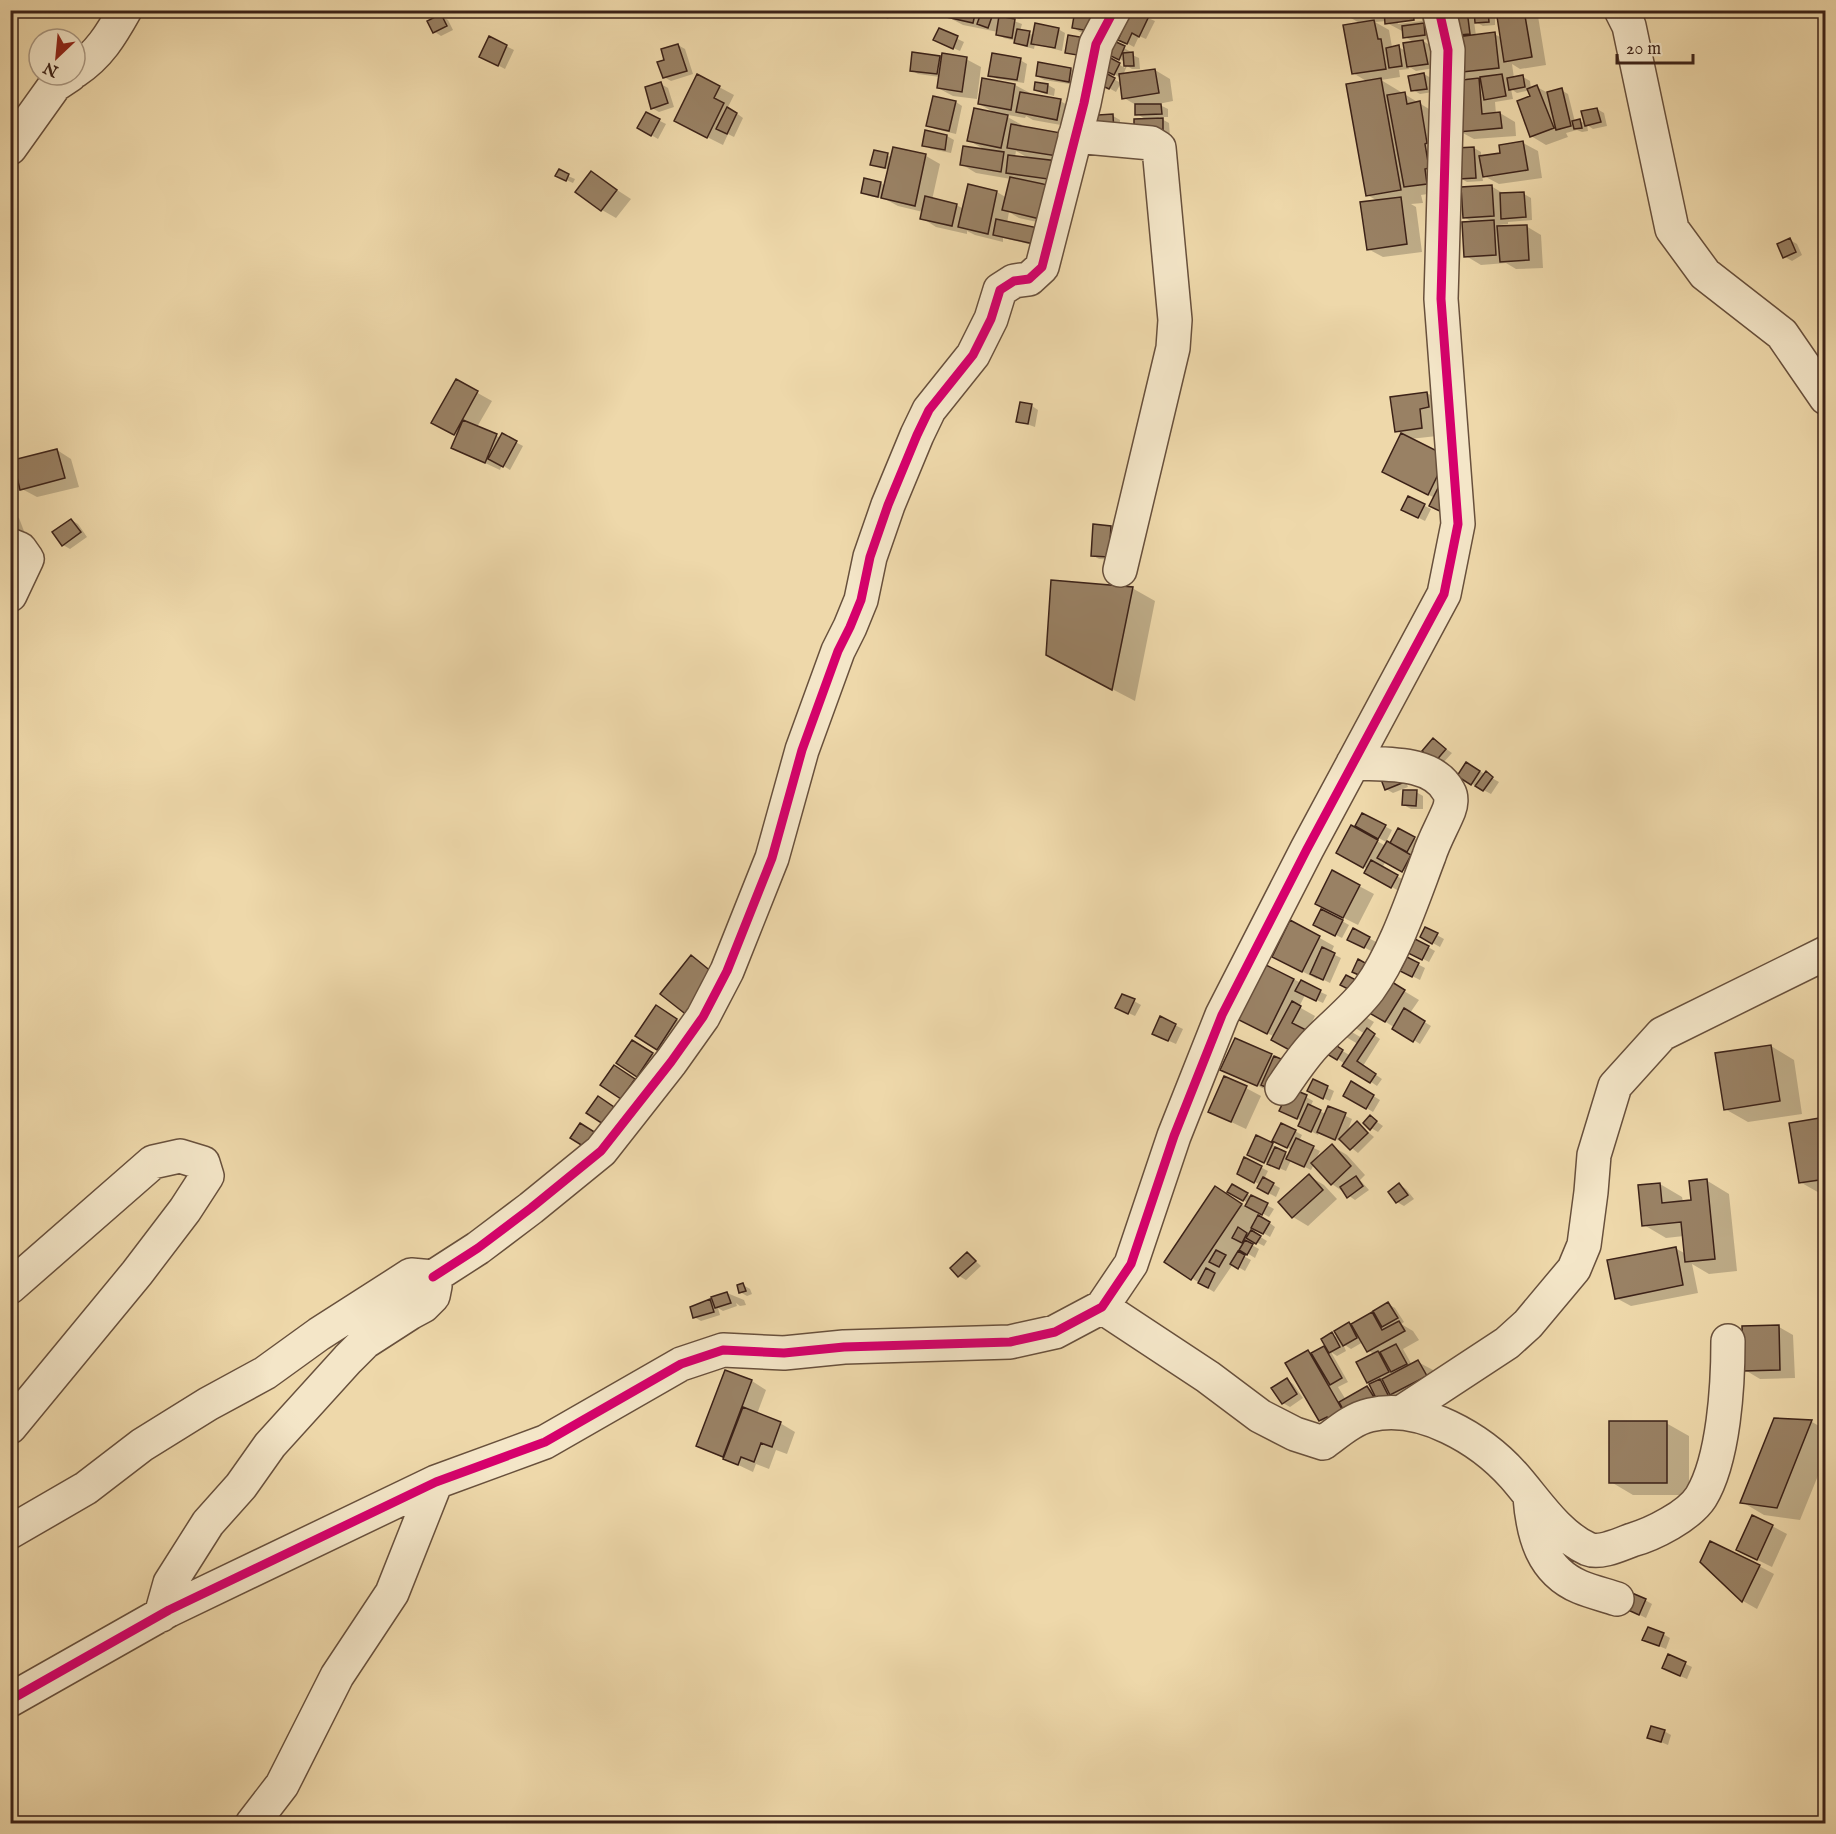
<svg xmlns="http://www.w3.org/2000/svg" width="1836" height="1834" font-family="'IM FELL English',serif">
<rect width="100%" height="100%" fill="#eed8aa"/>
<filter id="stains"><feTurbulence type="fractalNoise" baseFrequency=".00333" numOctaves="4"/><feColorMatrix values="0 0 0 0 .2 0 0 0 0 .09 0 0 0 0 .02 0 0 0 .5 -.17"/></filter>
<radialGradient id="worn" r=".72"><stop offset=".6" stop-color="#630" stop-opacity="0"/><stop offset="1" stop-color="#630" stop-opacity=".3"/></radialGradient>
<path fill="#0003" fill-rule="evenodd" d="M870,10H892L888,19Z
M949,10H992L1000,16L1022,24L1020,31L1034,35L1058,29L1065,33L1062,51L1035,44L1034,49L1023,46L1016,42V41L1004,38L997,34L998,32L963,25L948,17Z
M1011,10H1039L1040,15L1019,19L1012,15Z
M1050,10H1065L1062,16Z
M1345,10H1426L1432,39L1421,40L1430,45L1434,68L1416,71L1408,66L1409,69L1399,70L1400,77L1381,80L1434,112L1441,192L1421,195L1423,203L1411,204L1416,207L1422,252L1383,257L1368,249L1378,201L1367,195L1368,82L1353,73L1361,24L1346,15ZM1422,18V21L1398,24V21ZM1387,21V23L1404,32L1405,37L1415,43L1406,51L1398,47H1392L1389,30L1375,22Z
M1448,10H1489L1495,14V25L1483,26L1474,21L1476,36L1494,34L1502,38L1497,10H1537L1546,65L1520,69L1512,64L1514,78L1523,77L1530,81L1531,89L1537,87L1548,93L1561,90L1568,94L1575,122L1580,121L1586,124L1597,109L1604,113L1607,126L1593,129L1587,125L1588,131L1582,132L1577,130L1566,133L1568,137L1546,145L1531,136L1532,97L1530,90L1517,93L1511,89L1513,99L1495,102L1496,114L1500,113L1515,122L1516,136L1474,139L1459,131L1470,81L1455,72Z
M1076,11L1091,13L1098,17L1101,35L1080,32L1074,28Z
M441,16L448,20L453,30L441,36L435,32L429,22Z
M1148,18L1155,21L1146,39L1139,36L1134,47L1119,39Z
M939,30L964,42L960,51L942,43Z
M490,38L514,50L505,69L488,60Z
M1115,43L1131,52L1130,54L1139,58L1140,69H1132L1127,66L1123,75L1155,70L1170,79L1173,101L1158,104L1168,109V117H1158L1169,123L1170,137L1143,138L1135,133V138H1126L1121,135V138H1090L1083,134L1082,117L1113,116L1120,120V128L1128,127L1136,132V120H1147L1137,114L1136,105L1124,98L1121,78L1099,66L1104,56L1125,68V62L1109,53Z
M678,45L685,49L693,74L671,81L664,77L666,61Z
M939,57L943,59H966L981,67L977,99L953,96L938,88L940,77L918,74L911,70Z
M1020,60L1027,64L1024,83L997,79L990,75Z
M1039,64L1071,69L1078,73L1076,85L1044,80L1037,76Z
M1100,72L1121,83L1116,92L1096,81Z
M1424,74L1431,78L1433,92L1420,94L1413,90Z
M661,84L668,88L674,107L659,112L652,108Z
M1015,85L1030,93L1029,95L1060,101L1075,109L1072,127L1033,120L1026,116L1025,118L1002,114L1022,125L1021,127L1061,134L1070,187L1042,183L1062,195L1055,226L1019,218L1009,212L1007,223L1041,247L1003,238V242L975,235L967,231V234L936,227L922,218L923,212L898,206L885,199L869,196L862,192L881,183L885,186L889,170L872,164L875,152L892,157L926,156L940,164L932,200L956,205L964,209L997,192L1007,198L1011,179L976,173L961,164L987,151L968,140L997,114L979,104ZM1016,151L1030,159L1015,157Z
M1048,85L1055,89L1054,96L1042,93L1036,89Z
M719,87L734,95L728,107L743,118L734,137L728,134L723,145L691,129Z
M956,102L962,106L956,134L935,129L928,125Z
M646,114L666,124L658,139L639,128Z
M926,132L947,136L954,140L951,153L931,149L924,145Z
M1523,143L1538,151L1542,178L1499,184L1482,175L1483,181L1467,182L1460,178L1474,148L1481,152V157L1502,154Z
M591,173L631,199L616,218L602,210Z
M568,176L575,179L573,183L564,179Z
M1491,186L1506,195L1524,194L1531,198L1532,220L1508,222V224L1499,225L1504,227L1526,226L1541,235L1543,268L1516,269L1506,263L1481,265L1466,256L1474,223L1464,217Z
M1790,240L1797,244L1802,255L1792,261L1785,257Z
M456,381L492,401L477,427L501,438L502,435L523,446L510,470L502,465L500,470L453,448L458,436L433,422Z
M1427,393L1442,402L1437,436L1410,439L1446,457L1451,516L1435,498L1399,480L1402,434L1397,431Z
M1032,406L1038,410L1035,427L1018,421Z
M57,450L71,459L79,487L37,497L22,489Z
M1408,498L1431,509L1425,521L1409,513Z
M10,513L19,518L27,539L10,545Z
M71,520L78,524L87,537L70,549L63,545L54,533Z
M1111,527L1118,531L1116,560L1099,559L1092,555Z
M1132,588L1155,601L1135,701L1070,667Z
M1433,740L1452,753L1442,764L1435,760Z
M1467,764L1499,782L1491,794L1472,784Z
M1402,773L1408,787L1393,793L1386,789Z
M1416,792L1423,796V809H1411L1404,805Z
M1363,815L1392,830L1386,842L1357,826Z
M1351,827L1386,846L1390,845L1399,830L1421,842L1409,874L1386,861L1382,868L1404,880L1399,891L1366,873L1368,869L1352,861Z
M1359,886L1374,894L1358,925L1332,912Z
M1342,921L1349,925L1342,938L1322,928Z
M1291,922L1334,946L1331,953L1341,958L1330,983L1318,977L1317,979L1274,957Z
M1426,929L1444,939L1440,947L1422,937Z
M1354,930L1376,942L1379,935L1392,942V959L1373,948L1371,951L1349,939Z
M1428,947L1435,951L1429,962L1410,952Z
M1408,959L1425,968L1420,980L1408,974Z
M1265,966L1327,995L1323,1003L1305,995L1299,1007L1315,1016L1307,1032L1275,1037L1254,1027Z
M1379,976L1419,1000L1410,1013L1431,1026L1420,1044L1361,1006Z
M1134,1001L1141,1005L1135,1016L1124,1011Z
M1354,1010L1374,1022L1368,1031L1380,1039L1363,1066L1382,1079L1377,1086L1329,1053L1334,1046L1351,1056L1358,1044L1339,1033L1343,1027L1362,1038L1365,1034L1346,1022Z
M671,1016L691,1029L672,1057L658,1049Z
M1160,1018L1183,1029L1176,1044L1160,1037Z
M639,1045L659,1058L644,1079L637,1076Z
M1771,1046L1794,1060L1802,1114L1748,1122L1725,1109Z
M1271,1055L1278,1059L1273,1093L1222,1069Z
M1313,1081L1334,1091L1330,1101L1316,1095Z
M1352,1083L1380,1100L1373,1112L1345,1095Z
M1246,1088L1261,1096L1246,1129L1210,1112Z
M1306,1097L1313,1101L1310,1107L1326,1114L1329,1108L1352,1119L1346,1135L1357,1123L1374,1137L1358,1153L1343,1141L1342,1142L1319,1132L1318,1135L1307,1129L1302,1121L1288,1114Z
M1370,1117L1383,1126L1378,1132L1371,1128Z
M1826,1119V1195H1823L1800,1182Z
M1295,1131L1302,1135L1299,1141L1320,1151L1315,1161L1332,1146L1347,1155L1365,1175L1360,1180L1369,1190L1355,1200L1332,1184L1314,1164L1311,1170L1291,1160L1286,1171L1255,1158L1257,1137L1279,1148V1151L1289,1156L1292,1150L1281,1144Z
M1245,1159L1268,1171L1264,1179L1280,1188L1276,1197L1259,1188L1261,1185L1245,1177Z
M1309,1176L1324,1185L1337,1199L1308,1226L1293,1217L1280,1202Z
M1706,1180L1729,1194L1737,1271L1709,1274L1692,1264L1698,1293L1631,1306L1616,1298L1675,1248L1686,1254L1684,1236L1666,1238L1644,1225L1660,1184L1682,1197L1683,1202L1693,1201Z
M1400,1185L1406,1189L1414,1199L1404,1206L1397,1202Z
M1232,1186L1274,1209L1269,1217L1255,1209L1254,1211L1275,1227L1270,1237L1257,1229L1254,1233L1267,1241L1264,1246L1252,1240L1250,1244L1259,1249L1255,1258L1242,1250L1240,1254L1251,1260L1245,1271L1233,1264L1214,1292L1166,1262L1216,1188L1246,1207L1248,1203L1229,1191Z
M968,1254L981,1266L966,1280L959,1276Z
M743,1285L750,1289L752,1294L747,1296L740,1292Z
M727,1293L744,1300L746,1305L740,1306L736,1303L737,1306L723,1311L718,1308L720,1315L701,1321L694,1317L710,1300L715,1303Z
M1388,1304L1395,1308L1404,1322L1401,1324L1413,1331L1419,1340L1403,1349L1412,1365L1418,1362L1433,1370L1441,1385L1406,1403L1392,1394L1395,1400L1335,1429L1320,1420L1308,1351L1312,1354L1324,1347L1330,1351L1332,1334L1340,1339L1349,1324L1351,1326L1372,1314L1378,1318ZM1363,1342L1369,1351L1374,1354L1368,1382L1375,1392L1367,1387L1346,1400L1338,1387L1348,1382L1331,1352L1337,1356L1346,1351L1343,1344L1351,1349Z
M1779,1327L1793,1335L1795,1378L1760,1379L1745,1370Z
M726,1372L752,1381L766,1390L757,1414L780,1423L795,1432L787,1454L776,1450L769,1469L756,1464L753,1472L698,1446Z
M1287,1380L1293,1384L1303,1398L1290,1407L1283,1403Z
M1775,1420L1812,1422L1826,1430V1456L1800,1520L1764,1515L1742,1502Z
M1666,1423L1689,1436V1495H1633L1611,1482Z
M1772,1526L1787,1534L1772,1567L1737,1550Z
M1701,1561L1759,1566L1774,1574L1757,1609L1743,1601Z
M1645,1600L1652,1604L1646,1618L1634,1612Z
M1663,1634L1670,1638L1666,1649L1644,1640Z
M1669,1656L1692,1667L1687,1679L1671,1672Z
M1664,1731L1671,1735L1668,1745L1649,1737Z"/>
<path fill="#998164" stroke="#3c2218" stroke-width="1.5" d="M948,10H976L973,23L946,17Z
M982,10L994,11L988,28L977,24Z
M1010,10H1034V12L1011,15Z
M1075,10L1091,12L1089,24L1095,32L1072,28Z
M1131,10H1137L1149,16L1139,37L1132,33L1127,44L1118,40Z
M1344,10H1378V12L1345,16Z
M1384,10H1413L1414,20L1385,24Z
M1446,10H1467L1470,34L1449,36Z
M1474,10H1488L1489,22L1475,23Z
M1496,10H1524L1532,57L1504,62Z
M441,14L447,26L433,33L427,21Z
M999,16L1015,19L1012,38L996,35Z
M1374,20L1378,39H1381L1386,69L1352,74L1343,25Z
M1035,23L1059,28L1055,48L1031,44Z
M1424,23L1425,35L1403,38L1402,26Z
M939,28L958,36L953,49L933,40Z
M1017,29L1030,31L1027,46L1014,43Z
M1495,32L1499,68L1453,73L1449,38Z
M1068,35L1086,38L1083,56L1065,53Z
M489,36L507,45L498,66L479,57Z
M1423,40L1428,64L1407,67L1403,43Z
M1114,41L1125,46L1119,60L1107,54Z
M678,44L687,71L663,78L657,62L664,60L661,49Z
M1399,45L1402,66L1389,68L1386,48Z
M912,52L940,56L937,74L910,71Z
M1133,52L1134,66H1124L1123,53Z
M942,53L967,57L962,92L937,88Z
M992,53L1021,58L1017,80L988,76Z
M1103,54L1120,63L1114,75L1097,67Z
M1038,62L1071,68L1069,82L1036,76Z
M1155,69L1159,93L1122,99L1119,74Z
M1100,70L1115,78L1109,89L1094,82Z
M1424,73L1427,89L1411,91L1408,76Z
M697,74L720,86L714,98L724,103L707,138L674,121Z
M1502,74L1506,96L1484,100L1480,77Z
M1523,75L1525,87L1509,90L1507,78Z
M982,78L1015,84L1011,110L978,104Z
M1381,78L1401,190L1366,196L1346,84Z
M1479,78L1482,114L1500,112L1502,128L1458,132L1453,81Z
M661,82L668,103L651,109L645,87Z
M1035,82L1048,84L1047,93L1034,90Z
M1537,85L1554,128L1530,137L1517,101L1530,96L1527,89Z
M1562,88L1571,126L1556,130L1547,92Z
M1020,92L1061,99L1057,120L1016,112Z
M1405,92L1407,104L1420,101L1427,143L1425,144L1429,168L1425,169L1427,184L1404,187L1387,95Z
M933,96L956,101L949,131L926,126Z
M1135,104H1161L1162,114L1135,115Z
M727,107L737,113L727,134L716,129Z
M974,108L1008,115L1001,148L967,141Z
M1597,108L1601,122L1585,126L1581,111Z
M646,112L660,119L651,136L637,128Z
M1113,114L1114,135L1081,116Z
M1163,118V134L1134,135V119Z
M1580,119L1582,128L1574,129L1572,121Z
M1011,124L1061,133L1057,156L1007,148Z
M925,130L947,135L945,150L922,146Z
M1523,141L1528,170L1483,177L1479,156L1500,153L1499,145Z
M963,146L1004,152L1001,172L960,165Z
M893,147L926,154L915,206L881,198Z
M1474,147L1476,178L1458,179L1456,148Z
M874,150L888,153L885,168L870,165Z
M1008,155L1058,161L1055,180L1006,173Z
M559,169L569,174L566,181L555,176Z
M591,171L617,190L601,211L575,192Z
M1010,177L1048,185L1040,219L1002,210Z
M864,178L881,182L878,197L861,193Z
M968,184L997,191L988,234L958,227Z
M1492,185L1494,216L1463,218L1461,187Z
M1524,192L1526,217L1501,219L1500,193Z
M925,196L957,204L952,226L920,219Z
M1401,197L1407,244L1367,250L1360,202Z
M996,219L1038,228L1034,244L993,235Z
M1494,220L1496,255L1464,257L1462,222Z
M1527,225L1529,260L1500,262L1497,226Z
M1790,238L1796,252L1783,258L1777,244Z
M456,379L478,391L454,435L431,423Z
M1427,392L1429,407L1420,409L1422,428L1395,432L1390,397Z
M1020,402L1032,404L1028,424L1016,422Z
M463,420L497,434L485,463L451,448Z
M502,433L517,441L503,467L488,459Z
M1401,433L1447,456L1428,495L1382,472Z
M57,449L65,478L20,490L13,460Z
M1440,484L1444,513L1429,506Z
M1408,496L1425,504L1418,518L1401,510Z
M71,519L81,532L62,546L52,532Z
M1093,524L1111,526L1109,557L1091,556Z
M1051,580L1133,587L1112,690L1046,655Z
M1433,738L1446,749L1435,762L1422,751Z
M1466,762L1480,771L1471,785L1457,776Z
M1395,768L1402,783L1385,790L1379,774Z
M1486,771L1493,777L1483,791L1475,786Z
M1403,790H1417L1416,806L1402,805Z
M1362,813L1386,825L1378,839L1355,826Z
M1351,825L1378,840L1363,868L1336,853Z
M1398,828L1415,837L1407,852L1390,843Z
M1387,841L1411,855L1402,872L1377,858Z
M1371,860L1398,875L1391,888L1364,873Z
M1332,870L1360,885L1343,918L1315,904Z
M1321,909L1343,920L1335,936L1313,925Z
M1290,920L1320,936L1302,972L1272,957Z
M1425,927L1438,933L1432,944L1420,937Z
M1353,928L1370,937L1364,948L1347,940Z
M1415,939L1429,946L1422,960L1408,953Z
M1322,947L1335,953L1323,980L1310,974Z
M691,955L718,977L688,1016L660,994Z
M1407,957L1419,963L1412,977L1400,971Z
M1358,959L1367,964L1361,976L1352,972Z
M1264,964L1294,979L1267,1034L1237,1019Z
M1379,974L1405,990L1385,1022L1359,1007Z
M1346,975L1358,981L1352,991L1340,985Z
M1301,980L1321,990L1316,1001L1295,991Z
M1122,994L1135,999L1128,1014L1115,1008Z
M1292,1001L1301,1006L1292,1023L1312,1033L1295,1053L1271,1040Z
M656,1005L677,1019L657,1050L635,1036Z
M1404,1008L1425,1021L1413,1042L1392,1029Z
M1160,1016L1176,1024L1168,1041L1152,1034Z
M1367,1028L1375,1034L1357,1061L1376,1074L1370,1083L1342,1066Z
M1235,1038L1272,1054L1257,1086L1220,1070Z
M632,1040L653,1053L637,1077L616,1063Z
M1334,1044L1343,1050L1337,1060L1327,1054Z
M1771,1045L1780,1101L1724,1110L1715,1053Z
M1274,1056L1288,1062L1275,1091L1261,1085Z
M614,1065L635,1079L621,1099L600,1085Z
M1224,1076L1247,1086L1231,1122L1208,1112Z
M1313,1079L1328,1086L1323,1099L1307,1091Z
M1351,1081L1374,1095L1366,1109L1343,1096Z
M1290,1088L1307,1095L1297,1119L1279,1111Z
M598,1096L614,1107L603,1124L586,1113Z
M1308,1104L1321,1110L1311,1132L1298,1126Z
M1328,1106L1346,1113L1335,1140L1317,1132Z
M1370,1115L1377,1121L1370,1130L1363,1123Z
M1826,1117V1179L1799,1183L1789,1123Z
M1357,1121L1368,1133L1350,1150L1339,1139Z
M580,1123L596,1133L586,1148L570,1138Z
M1281,1123L1296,1130L1287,1148L1272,1141Z
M1256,1135L1273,1143L1264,1163L1247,1155Z
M1296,1138L1314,1146L1304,1167L1286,1159Z
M1332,1144L1351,1166L1331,1185L1311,1163Z
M1275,1147L1286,1152L1279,1169L1267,1164Z
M1244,1157L1262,1166L1254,1183L1237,1174Z
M1309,1174L1323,1190L1292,1218L1278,1202Z
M1356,1176L1363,1186L1347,1198L1340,1187Z
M1263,1177L1274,1183L1268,1194L1257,1188Z
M1707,1179L1715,1259L1685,1262L1681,1222L1642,1226L1638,1185L1660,1183L1662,1203L1691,1200L1689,1181Z
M1399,1183L1408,1195L1396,1203L1388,1192Z
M1232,1184L1248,1193L1243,1201L1227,1192Z
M1215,1186L1242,1204L1191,1280L1164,1262Z
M1251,1195L1268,1203L1262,1215L1245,1206Z
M1258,1215L1270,1222L1263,1234L1251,1228Z
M1238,1227L1247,1233L1242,1243L1232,1238Z
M1251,1230L1261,1236L1256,1244L1246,1238Z
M1245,1240L1253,1244L1247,1255L1239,1250Z
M1676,1247L1683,1285L1615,1299L1607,1260Z
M1216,1250L1226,1255L1219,1267L1209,1262Z
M1238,1251L1245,1255L1238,1269L1230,1264Z
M967,1252L976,1261L958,1277L950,1268Z
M1206,1268L1215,1273L1208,1288L1198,1283Z
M743,1283L746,1291L739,1293L737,1285Z
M727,1292L731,1303L715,1308L711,1297Z
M710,1299L714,1312L693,1318L690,1307Z
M1388,1302L1398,1318L1382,1327L1373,1311Z
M1372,1312L1382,1330L1399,1321L1405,1331L1367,1352L1351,1324Z
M1349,1322L1357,1338L1343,1346L1334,1331Z
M1779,1325L1780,1370L1743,1371L1742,1326Z
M1332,1332L1340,1347L1329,1353L1321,1339Z
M1396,1344L1407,1364L1391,1372L1380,1352Z
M1324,1346L1342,1378L1330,1385L1311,1353Z
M1308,1350L1347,1418L1333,1427L1327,1417L1319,1421L1285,1363Z
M1378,1351L1389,1372L1367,1383L1356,1362Z
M1418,1360L1427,1376L1390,1395L1382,1379Z
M725,1370L752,1380L723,1457L696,1446Z
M1287,1378L1297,1394L1282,1404L1271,1388Z
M1380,1379L1389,1397L1378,1402L1369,1384Z
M1367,1386L1377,1402L1348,1418L1339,1402Z
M743,1407L781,1422L772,1447L761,1443L754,1462L741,1457L738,1465L723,1459Z
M1774,1418L1812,1420L1777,1508L1740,1503Z
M1609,1421H1667V1483H1609Z
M1752,1515L1773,1525L1757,1560L1736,1550Z
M1710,1541L1760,1565L1742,1602L1700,1562Z
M1632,1593L1646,1599L1639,1615L1626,1609Z
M1648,1627L1664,1633L1659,1646L1642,1640Z
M1668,1654L1686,1662L1680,1676L1662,1668Z
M1651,1726L1665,1730L1661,1742L1647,1738Z"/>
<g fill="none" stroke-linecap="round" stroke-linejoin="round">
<g stroke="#68503c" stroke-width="36">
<path id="minor" d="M1621,10L1629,26L1672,229L1705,274L1782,334L1826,398
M75,71C99,55 111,35 125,10
M1075,136L1151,143L1159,148L1175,320L1173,348L1120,570
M10,148L55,85L70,75
M10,545L20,549L27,559L10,595
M1282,1088C1292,1073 1302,1058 1315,1044C1332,1026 1354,1009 1369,989C1395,953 1413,898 1429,856C1434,840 1443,825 1449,810C1451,805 1452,797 1449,792C1433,760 1384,765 1353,763
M433,1277L478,1248L531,1208L601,1151L671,1062L703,1017L727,971L772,858L802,750L838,651L850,627L861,600L870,557L888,505L917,435L929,410L973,355L991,319L1000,290L1014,281L1029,279L1042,267L1084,103L1096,44L1114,10
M10,1287L153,1162L180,1156L203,1163L207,1176L185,1210L137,1273L10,1427
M1102,1307L1208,1377L1260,1416L1295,1434L1323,1443C1337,1433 1352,1419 1370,1415C1421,1403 1481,1439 1514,1476C1536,1501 1557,1535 1588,1549C1600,1554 1621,1544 1632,1540C1653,1534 1689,1516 1701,1497C1724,1459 1728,1385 1728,1341
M1402,1412L1507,1343L1528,1324L1574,1269L1584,1245L1591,1192L1594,1155L1615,1086L1662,1034L1826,953
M1530,1497C1533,1535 1542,1571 1580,1587C1592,1592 1605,1595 1617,1599
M10,1532L86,1488L142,1445L208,1404L265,1373L319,1334L411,1275L433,1277L435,1286L433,1296L423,1306L410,1313L365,1342L348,1359L270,1445L241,1486L208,1523L170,1583L161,1615
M10,1700L169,1610L436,1482L545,1442L681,1364L723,1350L784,1353L844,1347L1010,1342L1055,1332L1102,1307L1131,1264L1174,1136L1222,1015L1307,849L1444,594L1458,524L1441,299L1448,50L1439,10
M252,1824L282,1785L337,1676L392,1593L436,1482"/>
</g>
<use href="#minor" stroke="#f4e6c8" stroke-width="33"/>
<g stroke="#f4e6c8" stroke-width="13">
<path id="cycleway" d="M433,1277L478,1248L531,1208L601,1151L671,1062L703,1017L727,971L772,858L802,750L838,651L850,627L861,600L870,557L888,505L917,435L929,410L973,355L991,319L1000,290L1014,281L1029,279L1042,267L1084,103L1096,44L1114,10
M10,1700L169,1610L436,1482L545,1442L681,1364L723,1350L784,1353L844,1347L1010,1342L1055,1332L1102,1307L1131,1264L1174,1136L1222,1015L1307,849L1444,594L1458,524L1441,299L1448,50L1439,10"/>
</g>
<use href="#cycleway" stroke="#d6006c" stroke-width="9"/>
</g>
<rect width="1836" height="1834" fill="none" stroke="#eed8aa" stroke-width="36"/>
<rect x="12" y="12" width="1812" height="1810" fill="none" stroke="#3c2218" stroke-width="3"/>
<rect x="18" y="18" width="1800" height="1798" fill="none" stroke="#3c2218" stroke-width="1.5"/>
<g transform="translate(57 57) rotate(206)"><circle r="28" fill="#f4e6c8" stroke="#aa9882" stroke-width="1.5"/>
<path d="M0-4.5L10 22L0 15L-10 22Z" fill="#8f2418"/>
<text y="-9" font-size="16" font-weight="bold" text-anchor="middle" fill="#3c2218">N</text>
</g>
<path d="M1617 54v9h76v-9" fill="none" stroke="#3c2218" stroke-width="3"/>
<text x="1626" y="54" font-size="18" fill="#3c2218" stroke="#f4e6c8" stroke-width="4.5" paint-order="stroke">20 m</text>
<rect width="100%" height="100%" filter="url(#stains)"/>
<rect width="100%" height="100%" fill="url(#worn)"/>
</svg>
